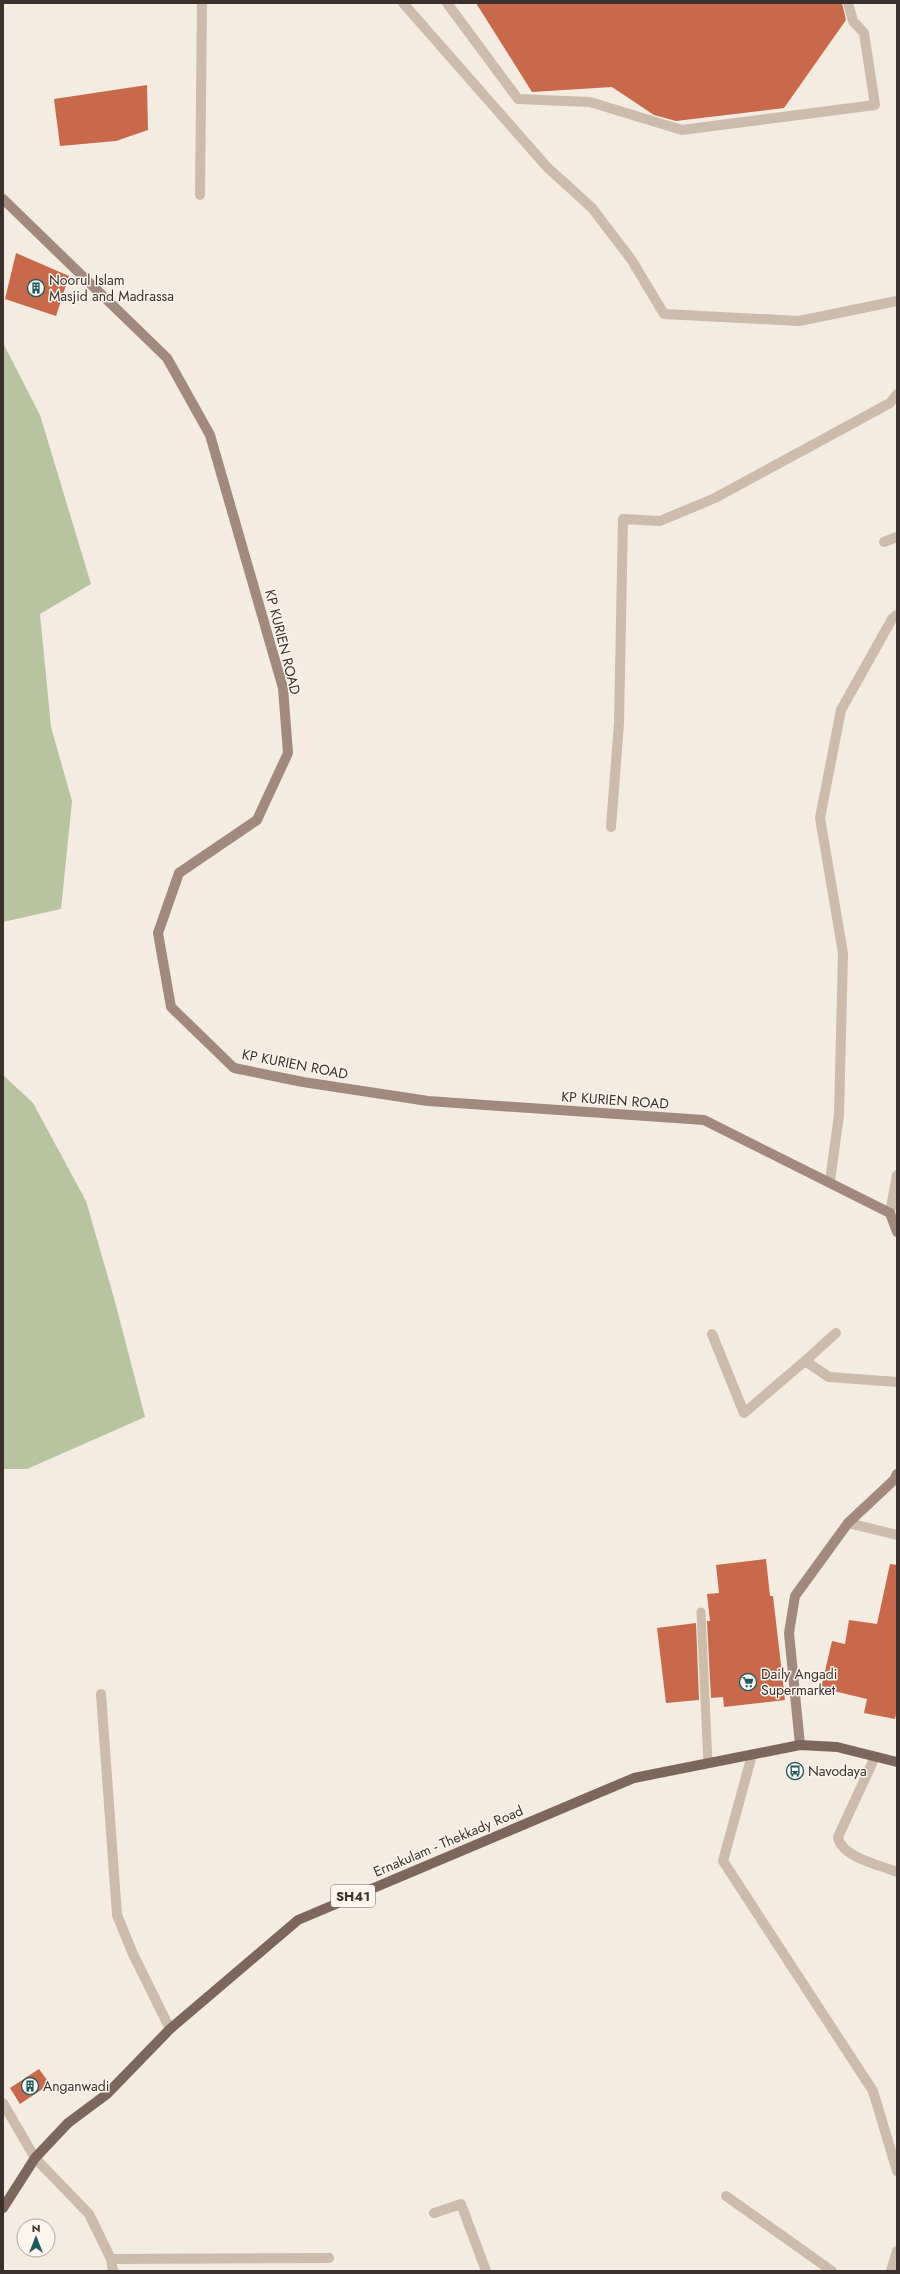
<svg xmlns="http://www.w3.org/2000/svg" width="900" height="2274" font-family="Jost,sans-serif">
<rect width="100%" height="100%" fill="#f4ebe1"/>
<path fill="#b8c4a0" d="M3,343L40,415L91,584L40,614L51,727L72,801L61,909L3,922Z
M3,1075L33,1103L86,1201L114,1298L145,1417L27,1469H3Z"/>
<path fill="#c8694b" d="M476,3H842L846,20L784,108L676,121L654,115L612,87L532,92Z
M147,85L148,130L116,141L60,146L54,99Z
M16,253L69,276L56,316L5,299Z
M766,1559L770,1596H773L785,1700L724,1707L723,1697L711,1698L707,1621H710L707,1594L719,1593L716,1565Z
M890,1564L897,1565V1710L895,1719L864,1713L867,1699L821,1688L832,1641L845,1644L849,1620L877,1624Z
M696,1623L699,1700L666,1703L657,1628Z
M39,2069L50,2084L20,2104L10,2088Z"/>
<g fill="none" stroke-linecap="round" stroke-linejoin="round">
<path stroke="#cdbbac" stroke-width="9" d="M701,1612L708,1763"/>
<path stroke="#cdbbac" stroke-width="10" d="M403,3L547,167L592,208L631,259L664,314L799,321L897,301
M447,3L518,99L590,102L682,130L875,105L864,33L853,21L848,3
M200,195L202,3
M884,542L897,537
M611,827L619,723L623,519L660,521L715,498L890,403L897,394
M830,1181L839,1115L843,953L820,818L841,710L892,619L897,615
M890,1213L897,1175
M712,1334L744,1413L805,1361L829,1377L897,1382
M805,1361L836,1333
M848,1523L897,1535
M101,1694L117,1915L133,1954L170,2029
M752,1755L723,1861L873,2091L897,2171
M875,1757L838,1837C841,1857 880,1865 897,1872
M3,2103L35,2158L89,2214L111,2259L113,2271
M726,2196L832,2271
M434,2213L461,2204L486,2271
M111,2259L329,2258
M891,2271L897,2251"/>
<path stroke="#a18a7d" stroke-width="10" d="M3,199L167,358L210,435L283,688L288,753L257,820L179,873L158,933L171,1007L234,1068L303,1082L428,1101L704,1120L890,1213L897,1232
M800,1745L789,1633L795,1596L848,1523L894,1480L897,1474"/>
<path stroke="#7d675c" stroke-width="10" d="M3,2208L35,2158L68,2123L107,2094L170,2029L298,1920L634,1778L800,1745L837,1747L897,1762"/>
</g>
<defs>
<g id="building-ring" transform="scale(0.9)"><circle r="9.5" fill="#fbf5ee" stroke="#1f5a5e" stroke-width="1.5"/><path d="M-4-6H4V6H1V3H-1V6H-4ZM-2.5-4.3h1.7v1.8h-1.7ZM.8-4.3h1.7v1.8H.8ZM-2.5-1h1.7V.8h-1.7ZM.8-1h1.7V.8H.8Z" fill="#1f5a5e"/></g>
<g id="supermarket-ring" transform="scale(0.9)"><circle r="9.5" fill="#fbf5ee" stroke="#1f5a5e" stroke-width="1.5"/><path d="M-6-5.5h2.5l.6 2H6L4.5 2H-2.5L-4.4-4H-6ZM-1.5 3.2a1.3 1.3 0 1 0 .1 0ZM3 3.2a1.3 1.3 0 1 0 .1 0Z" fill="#1f5a5e"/></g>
<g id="bus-ring" transform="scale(0.9)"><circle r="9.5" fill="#fbf5ee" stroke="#1f5a5e" stroke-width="1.5"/><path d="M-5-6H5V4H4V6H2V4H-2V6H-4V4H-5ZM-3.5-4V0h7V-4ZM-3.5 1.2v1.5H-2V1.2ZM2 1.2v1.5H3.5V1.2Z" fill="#1f5a5e"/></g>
</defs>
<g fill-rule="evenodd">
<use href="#building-ring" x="36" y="288"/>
<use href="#supermarket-ring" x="748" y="1682"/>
<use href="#bus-ring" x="795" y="1771"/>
<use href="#building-ring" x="30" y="2086"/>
</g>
<g text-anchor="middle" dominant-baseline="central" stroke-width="3" stroke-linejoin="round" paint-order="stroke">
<rect fill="#fbf5ee" stroke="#756b66" stroke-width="1" x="331" y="1885" width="44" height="22" rx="3"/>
<g font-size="13" font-weight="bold" fill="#3b302b">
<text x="353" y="1896">SH41</text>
</g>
<g font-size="14" fill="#3b302b" stroke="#fbf5ee" text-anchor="start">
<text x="49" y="280">Noorul Islam<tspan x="49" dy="16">Masjid and Madrassa</tspan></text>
<text x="761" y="1674">Daily Angadi<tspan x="761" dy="16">Supermarket</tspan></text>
<text x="808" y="1771">Navodaya</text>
<text x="43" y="2086">Anganwadi</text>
</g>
<g font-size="14" fill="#3b302b" stroke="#fbf5ee">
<text transform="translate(283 642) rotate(76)">KP KURIEN ROAD</text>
<text transform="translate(295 1064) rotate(11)">KP KURIEN ROAD</text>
<text transform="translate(615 1100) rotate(4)">KP KURIEN ROAD</text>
<text transform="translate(448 1841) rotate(-23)">Ernakulam - Thekkady Road</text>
</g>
</g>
<rect width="900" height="2274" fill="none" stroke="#3b302b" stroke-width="8"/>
<g transform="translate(36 2238)"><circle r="19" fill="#fbf5ee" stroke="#aea6a0"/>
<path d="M0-3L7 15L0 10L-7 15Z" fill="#1f5a5e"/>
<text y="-6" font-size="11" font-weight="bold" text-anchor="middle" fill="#3b302b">N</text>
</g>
</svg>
